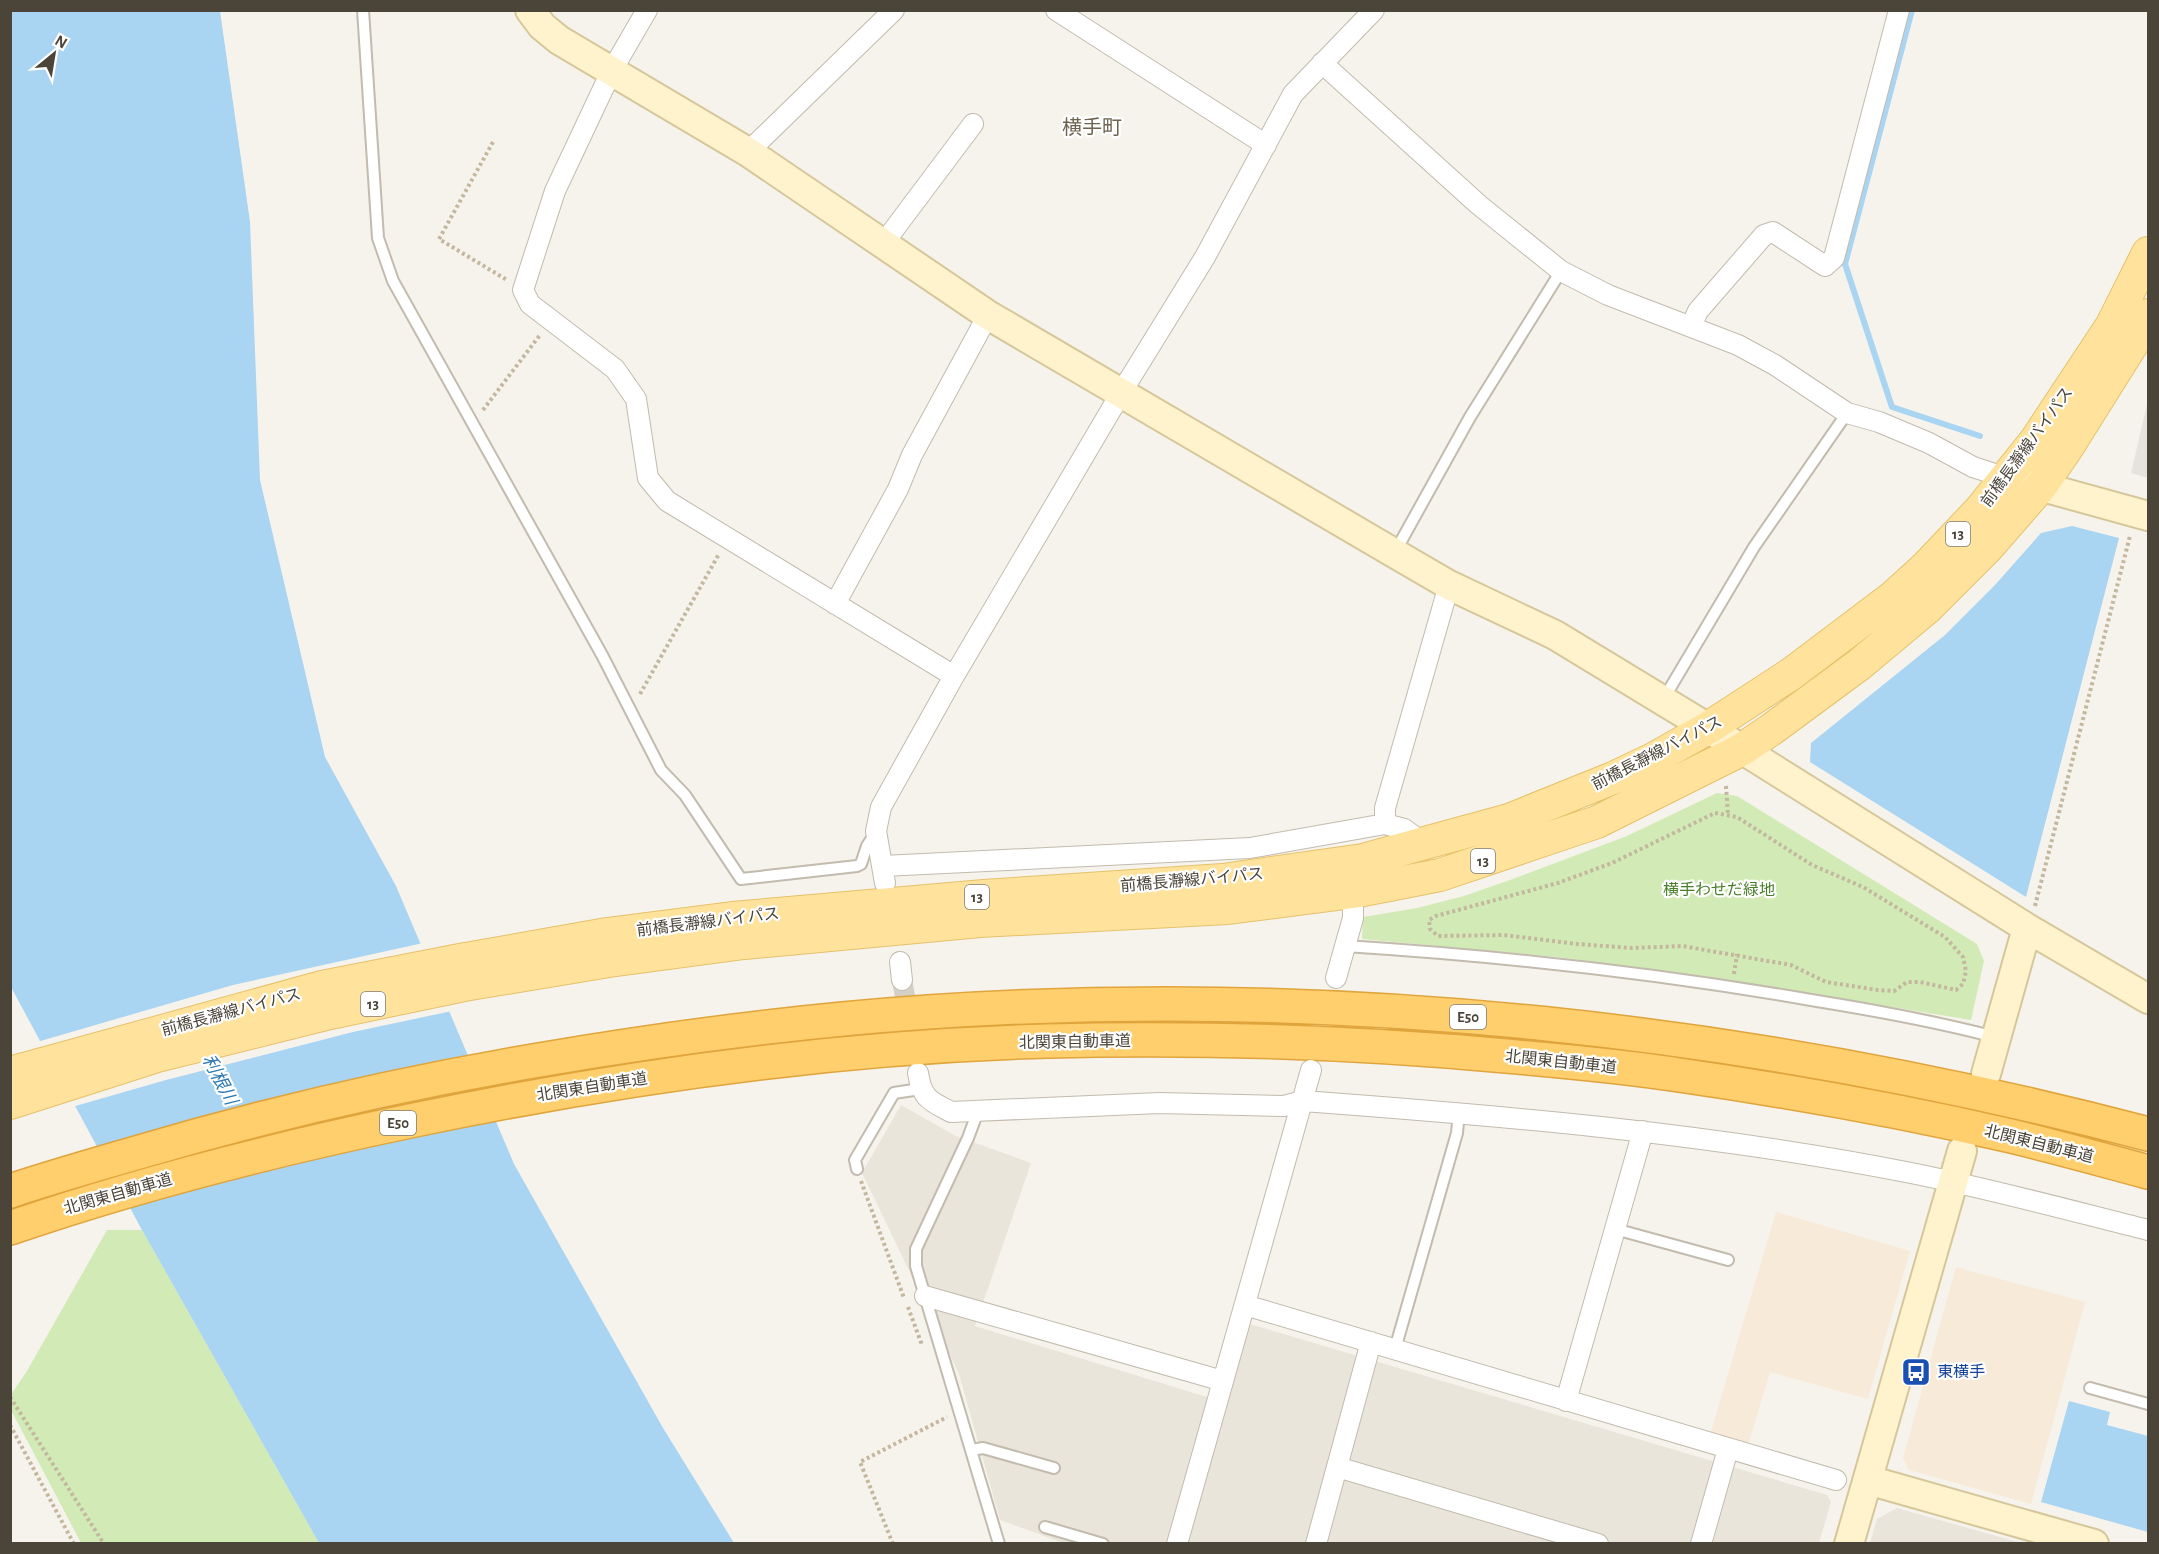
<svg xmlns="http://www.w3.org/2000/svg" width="2159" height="1554" font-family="'Alegreya Sans','Noto Sans JP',sans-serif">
<rect width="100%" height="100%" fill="#f6f3ec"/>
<path fill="#eae5da" d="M901,1105L956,1136L1031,1163L975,1326L1220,1401L1243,1322L1827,1495L1831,1502L1819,1543L1066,1544L1000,1520L959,1374L862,1173Z
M1897,1508L2021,1543H1870L1877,1519Z"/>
<path fill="#f7ead8" d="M1776,1212L1910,1251L1868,1399L1770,1372L1748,1445L1710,1435Z
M1956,1267L2085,1302L2031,1504L1909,1470L1903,1458Z"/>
<path fill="#e6e2dd" d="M2148,400V478L2131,473Z"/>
<path fill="#d2eab5" d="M1717,793L1737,796L1977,944L1984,961L1971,1020L1746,983L1558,957L1362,939L1363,917L1417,908L1464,896L1510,880L1627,836Z
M107,1230H142L319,1543H81L11,1410L10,1396L27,1371Z"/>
<path fill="#a9d4f2" d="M10,11H220L250,222L260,480L325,757L396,886L514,1164L663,1428L734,1543H319L142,1230L11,987Z
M2072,526L2119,538L2026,897L1810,762L1811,743L1945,635L1995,585L2041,533Z
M2069,1401L2110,1412L2107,1425L2148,1436V1532L2041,1502Z"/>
<path fill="#f6f3ec" d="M423,943L452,1011L353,1032L166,1080L72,1107L37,1042L233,985Z"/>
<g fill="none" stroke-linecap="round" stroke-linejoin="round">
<path stroke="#a9d4f2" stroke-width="6" d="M1912,10L1845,264L1892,407L1980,436"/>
<path stroke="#d4d0c8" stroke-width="20" stroke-dasharray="20 10" stroke-linecap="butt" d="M902,980L910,1023"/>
<g stroke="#c2bbae" stroke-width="14">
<path id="lane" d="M363,10L378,238L393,281L602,655L661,770L685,795L741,879L857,866L861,864L867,846L876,832
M1395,552L1470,417L1561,271
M1663,700L1754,547L1847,413
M1345,946C1502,956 1657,973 1811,1000C1873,1010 1934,1021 1995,1037
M978,1111L968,1138L916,1249V1266L999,1544
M857,1169L855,1160L894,1093L920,1089
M1615,1229L1728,1260
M1395,1349L1457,1133L1459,1112
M2090,1388L2148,1404
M971,1450L983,1448L1054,1468
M1045,1527L1103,1544"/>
</g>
<g stroke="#c2bbae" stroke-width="22">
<path id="street" d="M647,10L611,72L555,191L523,290L530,304L615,369L636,399L648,478L667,501L954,676
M1056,10L1266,145
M1322,63L1479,205L1561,271L1608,295L1738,345L1775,365L1847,413L1879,422L1929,443L1973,467L2007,478
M748,152L894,10
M883,244L973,124
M1691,326L1698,311L1764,235L1773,232L1825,266L1834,258L1899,10
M835,604L898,489L912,455L988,315
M1385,824V808L1449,585
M883,866L1250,848L1385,824L1404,829L1425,844
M885,883L876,831L881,807L954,676L1121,393L1205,257L1293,94L1374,10
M900,962L902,980
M1336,978L1353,918V892
M918,1073C922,1099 930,1101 951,1112L1160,1103L1284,1106L1303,1101C1505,1116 1707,1133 1906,1172C1988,1188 2068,1210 2148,1230
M925,1296L1223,1381
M1245,1305L1836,1480
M1566,1401L1643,1131
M1337,1467L1598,1544
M1177,1544L1311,1070
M1316,1544L1371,1342
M1701,1544L1728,1449"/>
</g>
<g stroke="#d6c79b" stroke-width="32">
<path id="secondary" d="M530,10L542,26L559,40L748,152L988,315L1394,553L1449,585L1555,635L1708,728L2027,928L2148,999
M2021,481L2148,516
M1986,1074L2027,928
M1868,1480L2094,1544
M1849,1544L1962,1151"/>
</g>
<g stroke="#e6c16a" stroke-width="34">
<path id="primary" d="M10,1073L322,987L460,960L607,934L732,918L984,896L1223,880L1363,860L1509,820L1613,778L1655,758L1708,728L1791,674L1893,597L1927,566L1980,510L2036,440L2112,325L2148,253
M10,1103L157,1056L330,1013L464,985L609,961L744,943L980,921L1228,908L1353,892L1440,875L1597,822L1741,750L1772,729L1860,664L1927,608L1987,548L2041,486L2067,448L2136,338L2148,315"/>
</g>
<g stroke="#e0a43c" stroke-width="36">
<path id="highway" d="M10,1191C52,1177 94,1165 136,1153C268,1114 403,1083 539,1060C668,1038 797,1021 928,1012C1338,984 1752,1030 2148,1134
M10,1228C141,1183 276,1149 410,1121C620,1077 834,1047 1048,1041C1201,1037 1353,1042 1506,1056C1563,1061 1622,1066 1679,1075C1790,1091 1902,1111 2011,1136C2057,1147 2103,1160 2148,1172"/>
</g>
<path stroke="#c4b79f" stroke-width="4" stroke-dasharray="3 3" stroke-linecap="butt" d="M493,142L439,239L507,280
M483,410L540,335
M640,694L719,554
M1726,786L1728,815
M1715,813L1737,817L1812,865L1863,887L1945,937L1963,957L1966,971L1963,984L1956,990L1920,982H1907L1894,991L1878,990L1826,982L1791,965L1682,946L1632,948L1577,944L1504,935L1438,936L1430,929L1429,920L1436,916L1558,883L1612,863Z
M2035,906L2130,536
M1734,974L1737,954
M861,1181L904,1298
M908,1307L922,1345
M10,1397L104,1544
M10,1425L74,1544
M893,1544L860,1462L947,1417"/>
<use href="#lane" stroke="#fff" stroke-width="10"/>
<use href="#street" stroke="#fff" stroke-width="20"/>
<use href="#secondary" stroke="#fff3cd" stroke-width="28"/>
<use href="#primary" stroke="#ffe39c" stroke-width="32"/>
<use href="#highway" stroke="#ffcf6e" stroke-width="33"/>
</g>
<defs>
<g id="bus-square" transform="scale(1.5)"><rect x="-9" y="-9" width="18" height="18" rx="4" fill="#1a4fb4" stroke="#fff"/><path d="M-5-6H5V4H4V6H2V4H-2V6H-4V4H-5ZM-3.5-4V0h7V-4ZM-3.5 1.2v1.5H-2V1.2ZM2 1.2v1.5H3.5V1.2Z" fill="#fff"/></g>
</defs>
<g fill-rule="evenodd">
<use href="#bus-square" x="1916" y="1372"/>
</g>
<g text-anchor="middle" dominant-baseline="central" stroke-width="4.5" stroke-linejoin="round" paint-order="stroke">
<g fill="#fff" stroke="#817c74" stroke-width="1.5">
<rect x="1946" y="522" width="24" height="24" rx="4.5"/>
<rect x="1471" y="849" width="24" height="24" rx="4.5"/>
<rect x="965" y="885" width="24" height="24" rx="4.5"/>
<rect x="361" y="992" width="24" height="24" rx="4.5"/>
<rect x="1450" y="1005" width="36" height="24" rx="4.5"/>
<rect x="380" y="1111" width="36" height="24" rx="4.5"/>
</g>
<g font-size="15" font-weight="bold" fill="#4b4439">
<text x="1958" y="534">13</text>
<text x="1483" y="861">13</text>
<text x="977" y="897">13</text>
<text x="373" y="1004">13</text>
<text x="1468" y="1017">E50</text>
<text x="398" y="1123">E50</text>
</g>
<g font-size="16" fill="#4b4439" stroke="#fff">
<text transform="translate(2027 447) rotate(-54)">前橋長瀞線バイパス</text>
<text transform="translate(1657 753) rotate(-27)">前橋長瀞線バイパス</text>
<text transform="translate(1192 880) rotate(-5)">前橋長瀞線バイパス</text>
<text transform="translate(708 922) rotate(-7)">前橋長瀞線バイパス</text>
<text transform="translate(231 1012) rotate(-15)">前橋長瀞線バイパス</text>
<text transform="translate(1075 1042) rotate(-1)">北関東自動車道</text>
<text transform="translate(1561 1062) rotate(6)">北関東自動車道</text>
<text transform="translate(592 1087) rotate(-9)">北関東自動車道</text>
<text transform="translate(2039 1144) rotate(14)">北関東自動車道</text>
<text transform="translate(118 1194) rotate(-16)">北関東自動車道</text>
</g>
<g font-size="16" fill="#4a7f2a" stroke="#fff">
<text x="1719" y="890">横手わせだ緑地</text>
</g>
<g font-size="16" fill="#164399" stroke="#fff" text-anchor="start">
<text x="1937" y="1372">東横手</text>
</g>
<g font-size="18" font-style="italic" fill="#2e7ab2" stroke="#fff">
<text transform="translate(219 1080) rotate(62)">利根川</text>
</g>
<g font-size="20" fill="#6e6250" stroke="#fff">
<text x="1092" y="128">横手町</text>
</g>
</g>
<rect width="2159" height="1554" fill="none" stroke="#4b4439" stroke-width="24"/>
<g transform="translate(54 54) rotate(30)" stroke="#ffffff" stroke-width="4.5" paint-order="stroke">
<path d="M0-4.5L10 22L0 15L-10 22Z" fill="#4b4439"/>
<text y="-9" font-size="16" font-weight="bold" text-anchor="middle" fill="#4b4439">N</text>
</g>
</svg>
